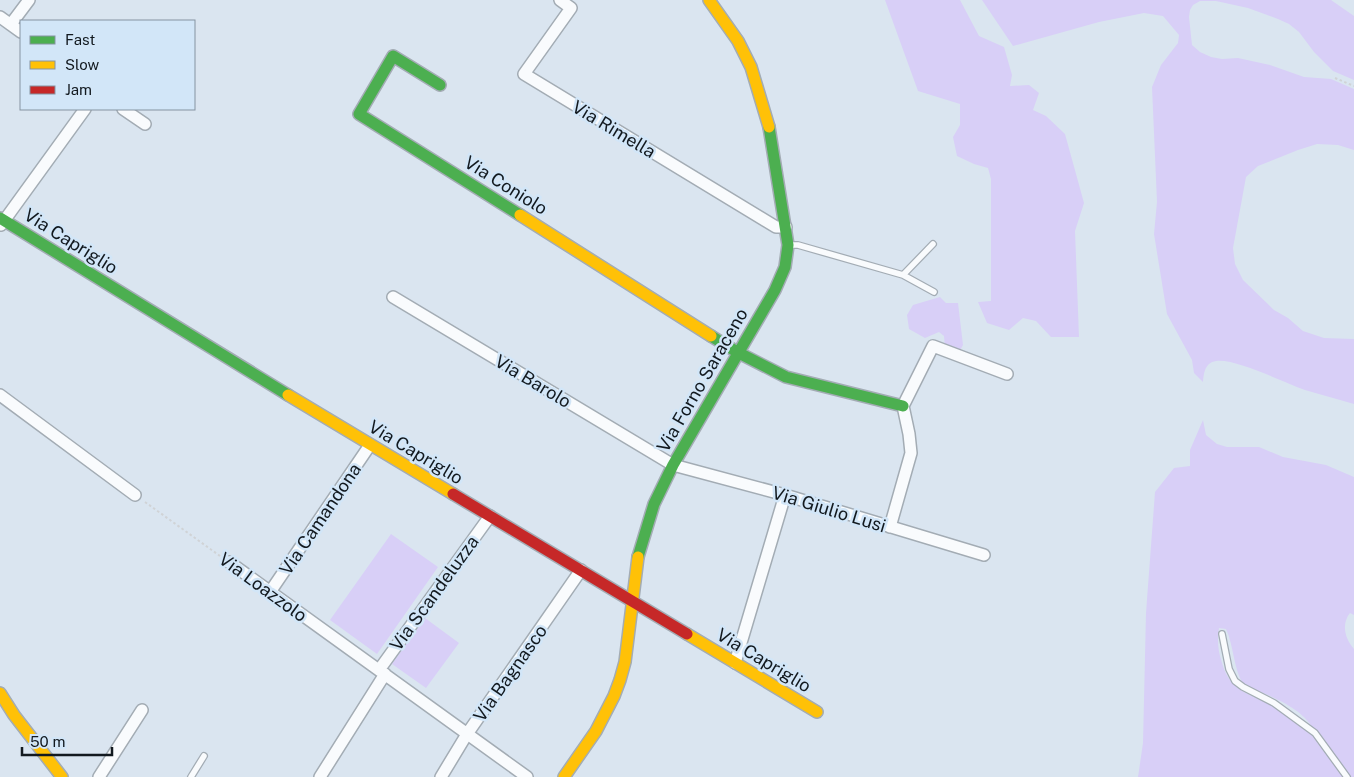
<svg xmlns="http://www.w3.org/2000/svg" width="1354" height="777" font-family="'Public Sans',sans-serif">
<rect width="100%" height="100%" fill="#dae5f0"/>
<path fill="#d8cff7" fill-rule="evenodd" d="M885,0H960L979,36L1004,47L1012,75L1010,86L1029,85L1039,93L1033,110L1046,116L1065,134L1084,203L1075,231L1079,337H1051L1036,321L1023,318L1009,330L987,323L978,302L991,301V179L988,168L974,164L957,156L953,137L960,125V104L918,91Z
M982,0H1331L1354,16V80L1333,71L1314,52L1299,32L1289,24L1278,19L1248,8L1216,1H1200L1193,5L1190,10L1189,17L1192,45L1200,52L1211,57L1222,59L1238,58L1270,65L1304,77L1331,79L1354,89V150L1338,145L1317,144L1298,150L1258,166L1246,177L1233,248L1235,264L1243,280L1274,310L1288,318L1303,331L1324,338L1354,339V404C1338,399 1321,395 1305,390C1285,383 1235,358 1216,361C1205,363 1204,372 1203,382L1194,373L1192,360L1167,314L1154,234L1157,202L1152,87L1161,65L1178,43L1179,35L1163,16L1144,13L1099,22L1013,46Z
M940,297L946,303H958L963,345L958,354L945,348L944,336L939,332L925,338L909,329L907,315L913,305Z
M1203,420L1206,435L1217,444L1227,447H1259L1283,457L1326,465L1354,477V615L1350,613C1341,624 1345,639 1354,649V777H1138L1143,743L1146,613L1155,492L1174,468L1190,466V450ZM1219,628L1226,629C1234,646 1233,667 1243,684C1268,696 1309,708 1316,737C1302,729 1290,716 1276,708C1251,693 1231,694 1222,663C1218,651 1217,640 1219,628Z
M391,534L438,567L377,654L330,620Z
M425,618L459,643L426,688L392,664Z"/>
<g fill="none" stroke-linecap="round" stroke-linejoin="round">
<g stroke="#a3acb4" stroke-width="8">
<path id="lane" d="M790,245H798L903,275L933,244
M903,275L934,292
M1222,634L1229,669L1235,681L1243,687L1274,703L1315,733L1347,777
M191,777L204,756"/>
</g>
<g stroke="#a3acb4" stroke-width="14">
<path id="street" d="M560,0L571,8L524,74L776,227H786
M0,17L21,32
M11,24L29,0
M123,109L145,124
M1,225L85,109
M393,297L673,465L785,495L984,555
M0,395L135,495
M890,527L911,453L909,434L903,406L933,346L1007,374
M229,562L527,777
M270,592L370,445
M735,663L785,495
M379,670L490,516
M99,777L142,710
M320,777L385,674
M441,777L467,734L581,570"/>
</g>
<g stroke="#a3acb4" stroke-width="14">
<path id="fast" d="M440,85L393,56L359,114L520,215
M0,218L288,395
M711,336L737,352L786,377L903,406
M638,557L654,504L673,465L775,290L785,267L788,245L769,127"/>
</g>
<g stroke="#a3acb4" stroke-width="14">
<path id="slow" d="M709,0L738,41L751,67L769,127
M520,215L711,336
M288,395L453,494
M687,634L817,712
M0,693L14,715L62,777
M564,777L596,731L614,696L620,680L625,662L638,557"/>
</g>
<g stroke="#a3acb4" stroke-width="14">
<path id="jam" d="M453,494L687,634"/>
</g>
<path stroke="#d0d3d6" stroke-width="2" stroke-dasharray="2.5 2.5" stroke-linecap="butt" d="M1335,78L1354,86
M145,502L220,556"/>
<use href="#lane" stroke="#f9fbfd" stroke-width="5.5"/>
<use href="#street" stroke="#f9fbfd" stroke-width="11"/>
<use href="#fast" stroke="#4caf50" stroke-width="11"/>
<use href="#slow" stroke="#ffc107" stroke-width="11"/>
<use href="#jam" stroke="#c62828" stroke-width="11"/>
</g>
<g text-anchor="middle" dominant-baseline="central" stroke-width="5" stroke-linejoin="round" paint-order="stroke">
<g font-size="18" fill="#12191f" stroke="#d2e6f8">
<text transform="translate(614 129) rotate(31)">Via Rimella</text>
<text transform="translate(506 185) rotate(32)">Via Coniolo</text>
<text transform="translate(71 241) rotate(32)">Via Capriglio</text>
<text transform="translate(702 380) rotate(-60)">Via Forno Saraceno</text>
<text transform="translate(533 381) rotate(31)">Via Barolo</text>
<text transform="translate(416 452) rotate(31)">Via Capriglio</text>
<text transform="translate(829 509) rotate(17)">Via Giulio Lusi</text>
<text transform="translate(320 519) rotate(-56)">Via Camandona</text>
<text transform="translate(263 587) rotate(36)">Via Loazzolo</text>
<text transform="translate(434 593) rotate(-54)">Via Scandeluzza</text>
<text transform="translate(764 660) rotate(31)">Via Capriglio</text>
<text transform="translate(510 673) rotate(-55)">Via Bagnasco</text>
</g>
</g>
<rect x="20" y="20" width="175" height="90" fill="#d2e6f8" stroke="#8594a1"/>
<rect x="30" y="36" width="25" height="8" fill="#4caf50" stroke="#8594a1"/>
<text x="65" y="45" font-size="15" fill="#12191f">Fast</text>
<rect x="30" y="61" width="25" height="8" fill="#ffc107" stroke="#8594a1"/>
<text x="65" y="70" font-size="15" fill="#12191f">Slow</text>
<rect x="30" y="86" width="25" height="8" fill="#c62828" stroke="#8594a1"/>
<text x="65" y="95" font-size="15" fill="#12191f">Jam</text>
<path d="M22 747v8h90v-8" fill="none" stroke="#12191f" stroke-width="2.5"/>
<text x="30" y="747" font-size="15" fill="#12191f" stroke="#d2e6f8" stroke-width="4" paint-order="stroke">50 m</text>
</svg>
